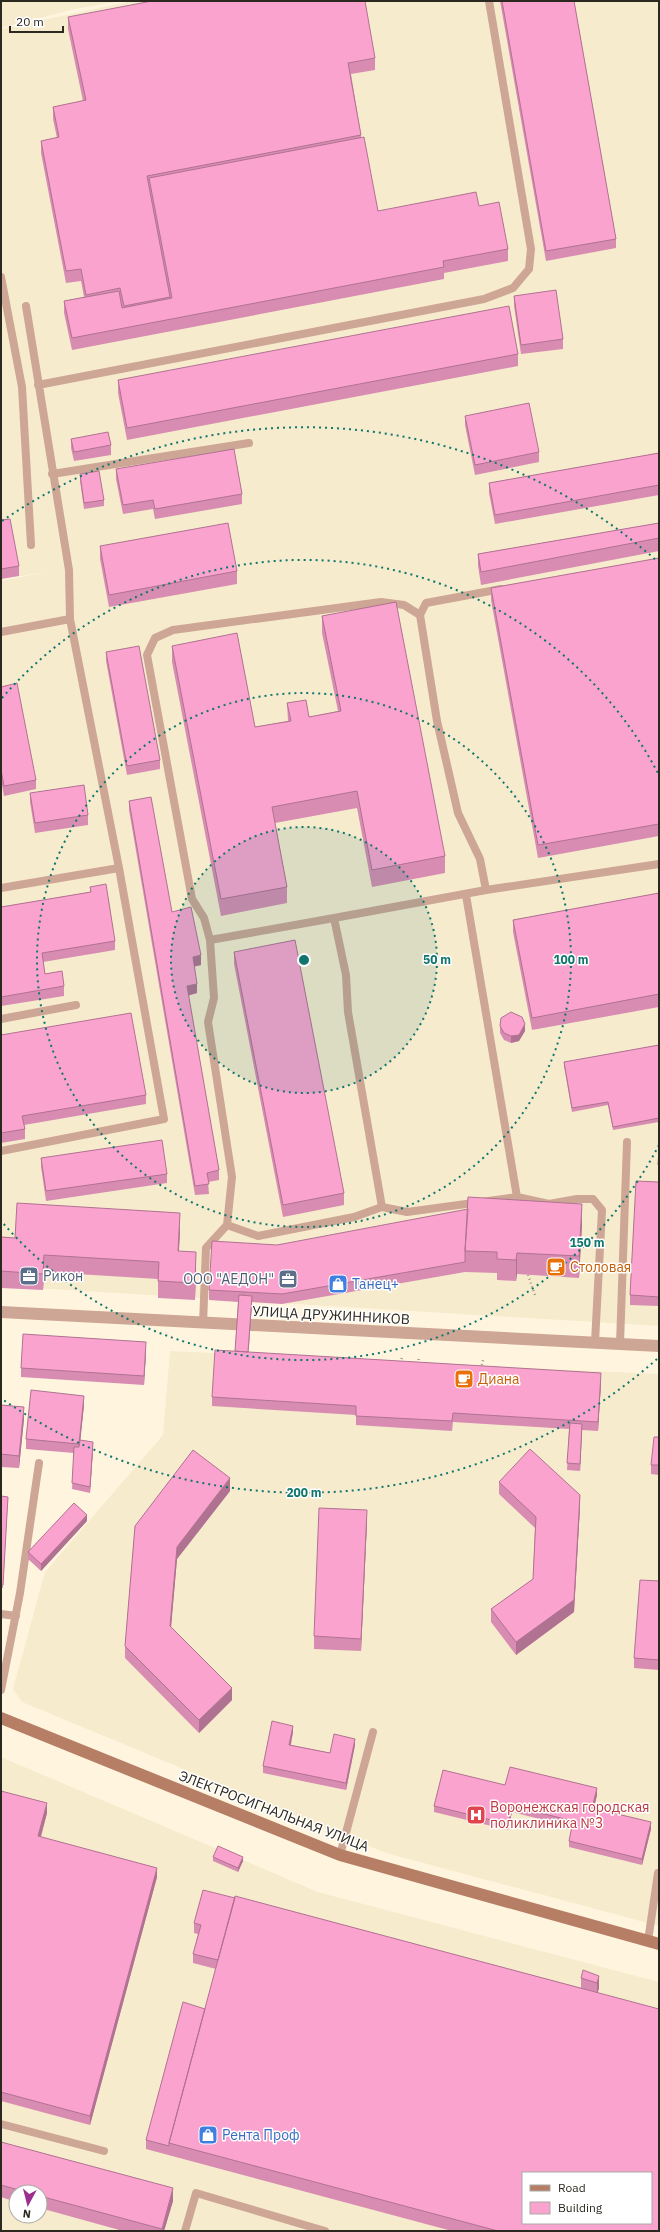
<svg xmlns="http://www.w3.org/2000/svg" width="660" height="2232" font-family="'IBM Plex Sans',sans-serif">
<rect width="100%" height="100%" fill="#fff5df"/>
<path fill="#f7ebcd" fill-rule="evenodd" d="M1,1H120L75,9L1,28Z
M132,1H659V1326L1,1286V581L47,572L1,579V29Z
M170,1351L659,1374V1926L386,1853L22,1702L13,1689L45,1572L163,1435Z
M1,1757L318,1892L659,1982V2231H1ZM523,2173H651V2223H523ZM16,2192H40V2216H16Z"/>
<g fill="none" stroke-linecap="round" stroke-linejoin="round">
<path stroke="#9e9787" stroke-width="2.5" stroke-dasharray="1 3" stroke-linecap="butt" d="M528,1275L535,1295
M401,1363L402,1356
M418,1364L419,1357
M481,1369L483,1360"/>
<path stroke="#cda695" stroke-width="8" d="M1,277L22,387L31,545
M38,385L484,299L513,288L529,269L531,249L489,1
M52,474L249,443
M420,615L426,603L501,589
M1,632L70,619
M1,888L119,868
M486,890L659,864
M210,940L334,918
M1,1019L76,1005
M1,1151L164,1119L119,868L70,619L69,570L26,306
M517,1197L549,1204L577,1199H593L602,1210L595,1342
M382,1207L407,1212L517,1197L466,895
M203,1324L206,1248L227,1225L232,1177L208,1022L214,998L210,940L204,918L192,899L147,655L155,638L173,630L381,602L404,605L420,615L437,721L458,813L480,859L486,890L334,918L346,975L348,1012L382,1207L354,1217L258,1236L227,1225
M620,1344L627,1142
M1,1614L16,1616
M1,1690L20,1593L39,1463
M340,1855L373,1732
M648,1941L658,1873
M1,2124L104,2151
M185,2231L196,2193L325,2231"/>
<path stroke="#cda695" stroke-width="12" d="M1,1312L659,1346"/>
<path stroke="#b77e66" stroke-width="12" d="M1,1718L340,1855L659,1944"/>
</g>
<path fill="#d88cb2" d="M500,1H574L616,239V248L546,261Z
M68,17L375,58V70L351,74L361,135V138L378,211L479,206L508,249V261L444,273V279L72,350L64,313V301L84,297L81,281L66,283L41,153V141L57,138L53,119V107L83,101L68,29Z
M514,296L563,339V349L521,354L514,306Z
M518,354V366L127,440L118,393V380Z
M465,416L539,452V462L475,475L465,425Z
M71,439L111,445V455L74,461L71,448Z
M659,453V495L495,524L489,493V483Z
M116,469L242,494V504L155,519L153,509L123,514L116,479Z
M80,474L104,500V506L84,509L80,481Z
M1,520L19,566V576L1,579Z
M659,523V551L481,585L478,566V554Z
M100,546L237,571V584L109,607L100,559Z
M659,558V836L538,858L491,600V588Z
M322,616L445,856V873L372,887L357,808L275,823L287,887V903L221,916L172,662V646L255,727L288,721L287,703L309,717L338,711L322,633Z
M106,652L160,760V769L127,775L106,661Z
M1,687L36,780V789L4,796L1,780Z
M30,793L88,815V825L35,833L30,802Z
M129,801L172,912L201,965L194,966L197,993L188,995L219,1170V1180L208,1182L209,1194L195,1195L129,810Z
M90,887L115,941V950L43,962L45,974L64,986V996L1,1006V907L90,892Z
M659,893V1007L532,1030L513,932V920Z
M234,952L344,1193V1205L283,1217L234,964Z
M500,1026L525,1031L519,1041L511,1043L504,1040L500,1033Z
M1,1035L146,1095V1104L24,1125L25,1129V1139L1,1143Z
M659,1045V1139V1122L613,1130L608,1105L572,1112L564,1066V1062Z
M41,1158L167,1174V1183L46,1201L41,1167Z
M659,1182V1306L630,1305V1295Z
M582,1225L579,1278L517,1274L516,1281L497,1280V1273L465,1272L282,1304L252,1302L248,1352L601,1383L598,1431L582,1430L580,1471L567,1470L569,1429L453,1422L452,1431L356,1425V1415L212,1406V1397L235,1351L238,1302L209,1300V1290L277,1245Z
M180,1230L179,1251L196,1269L195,1300L158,1298V1279L44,1272L43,1290L1,1288V1237L15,1238Z
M146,1352L144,1385L21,1377V1368Z
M1,1405L24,1419L19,1468L1,1467Z
M84,1405L80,1440L93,1449L90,1493L72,1489L74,1453L26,1449V1439Z
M659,1437V1475L651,1474V1465Z
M499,1482L580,1507L574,1612L516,1655L491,1622V1609L533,1579L535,1528L499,1494Z
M230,1491L177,1559L171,1627L232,1700L199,1733L125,1658V1646L135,1526Z
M1,1496L8,1497L3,1588H1Z
M87,1521L41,1571L28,1559V1552Z
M367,1522L361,1651L314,1649V1636Z
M659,1581V1670L634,1668V1658Z
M293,1732L291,1745L330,1753L355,1745L346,1790L263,1773V1766Z
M505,1785L597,1795L594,1808L651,1829L642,1865L569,1847V1841L572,1827L512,1812L508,1830L434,1812V1806Z
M1,1791L47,1813L41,1837L157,1877L90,2125L1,2101Z
M213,1857L243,1861L238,1872L213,1861Z
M235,1898L581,1988V1978L599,1976V1988L598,1992L659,2231H452L146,2149V2140L205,2009L216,1969L193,1963V1954L198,1934L194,1933V1923Z
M1,2142L173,2201L164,2231H123L40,2208V2192H16V2202L1,2197Z"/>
<path fill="#b07291" d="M201,955V965L193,967V957Z
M197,984V993L187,996V986Z
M525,1024V1031L519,1041L511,1043V1036Z
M582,1204V1225L579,1278V1256Z
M180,1213V1230L178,1267V1251Z
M196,1252V1269L195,1300V1283Z
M517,1253V1274L516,1281V1260Z
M44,1255V1272L43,1290V1274Z
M252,1296V1303L248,1361V1355Z
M146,1342V1352L144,1385V1376Z
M601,1373V1383L598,1431V1422Z
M84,1396V1405L79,1454V1444Z
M24,1407V1419L19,1468V1456Z
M582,1424V1430L580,1471V1464Z
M93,1442V1449L90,1493V1487Z
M230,1478V1491L177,1559L170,1639V1626L177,1547Z
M580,1495V1507L574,1612L516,1655V1642Z
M367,1510V1522L361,1651V1639Z
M87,1515V1521L41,1571V1564Z
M232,1688V1700L199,1733V1720Z
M293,1726V1732L289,1751V1745Z
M355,1739V1745L346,1790V1783Z
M597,1788V1795L592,1815V1808Z
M47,1803V1813L38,1846V1836Z
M512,1806V1812L508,1830V1824Z
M651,1822V1829L642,1865V1859Z
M243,1857V1861L238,1872V1868Z
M157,1868V1877L90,2125V2116Z
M599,1976V1988L597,1995V1983Z
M173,2188V2201L164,2231H162Z"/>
<path fill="#fba3cf" stroke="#b07291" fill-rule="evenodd" d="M152,1H365L375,58L348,63L361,135L147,176L170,297L124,306L120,288L86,295L81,269L66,271L41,141L59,137L53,107L86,100L68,17Z
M502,1H574L616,239L546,251Z
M364,137L378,211L476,192L479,206L499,202L508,249L443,261L444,267L72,338L64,301L119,291L122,308L172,298L149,178Z
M556,290L563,339L521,345L514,296Z
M509,306L518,354L127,428L118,380Z
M529,403L539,452L475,465L465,416Z
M108,432L111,445L74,452L71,439Z
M234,449L242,494L155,509L153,500L123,505L116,469Z
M659,453V485L495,515L489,483Z
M99,471L104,500L84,503L80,474Z
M10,519L19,566L1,569V520Z
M228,523L237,571L109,595L100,546Z
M659,523V538L481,572L478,554Z
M659,558V824L538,845L491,588Z
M396,602L445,856L372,870L357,791L272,807L287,887L221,899L172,646L237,633L255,727L291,721L287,703L306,700L309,717L341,711L322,616Z
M139,646L160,760L127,766L106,652Z
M17,683L36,780L4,786L1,770V687Z
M84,785L88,815L35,823L30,793Z
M151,797L172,912L191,907L201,955L193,957L197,984L187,986L219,1170L207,1173L209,1184L195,1186L129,801Z
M106,884L115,941L42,953L45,974L62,971L64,986L1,997V907L91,892L90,887Z
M659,893V994L532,1018L513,920Z
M295,940L344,1193L283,1205L234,952Z
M511,1012L522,1017L525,1024L519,1035L511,1036L504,1033L500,1026L501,1018Z
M131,1013L146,1095L22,1116L25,1129L1,1133V1035Z
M659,1045V1136V1118L613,1127L608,1102L572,1108L564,1062Z
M162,1140L167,1174L46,1191L41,1158Z
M659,1149V1165H658Z
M636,1181L659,1182V1297L630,1295Z
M468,1197L582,1204L579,1256L517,1253L516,1260L497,1259V1252L465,1251Z
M17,1203L180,1213L178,1251L196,1252L195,1283L158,1281L159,1262L44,1255L43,1274L1,1271V1237L15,1238Z
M468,1209L465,1251V1262L282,1294L209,1290L212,1241L277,1245Z
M239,1295L252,1296L248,1352L235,1351Z
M23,1334L146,1342L144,1376L21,1368Z
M215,1350L601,1373L598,1422L453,1413L452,1421L356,1416V1406L212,1397Z
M31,1390L84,1396L79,1444L26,1439Z
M1,1405L24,1407L19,1456L1,1454Z
M570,1423L582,1424L580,1464L567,1463Z
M654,1437H659V1465H651Z
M80,1440L93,1442L90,1487L72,1483L74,1447H79Z
M530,1449L580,1495L574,1600L516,1642L491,1609L533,1579L536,1517L499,1482Z
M193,1450L230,1478L177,1547L170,1626L232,1688L199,1720L125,1646L135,1526Z
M1,1496L8,1497L3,1585H1Z
M74,1503L87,1515L41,1564L28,1552Z
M319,1508L367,1510L361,1639L314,1636Z
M640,1580L659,1581V1660L634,1658Z
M272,1721L293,1726L289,1745L330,1753L334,1734L355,1739L346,1783L263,1766Z
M510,1767L597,1788L592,1808L651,1822L642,1859L569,1841L573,1821L512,1806L508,1824L434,1806L443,1770L505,1785Z
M1,1791L47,1803L38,1836L157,1868L90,2116L1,2092Z
M218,1846L243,1857L238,1868L213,1857Z
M203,1890L235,1898L218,1960L193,1954L201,1925L194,1923Z
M235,1896L659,2009V2231H498L169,2143ZM523,2173H651V2223H523Z
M583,1970L599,1976L597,1983L581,1978Z
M183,2002L205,2009L169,2143V2146L146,2140Z
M1,2142L173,2188L162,2229L40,2196V2192H26L1,2185Z"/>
<circle cx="304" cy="960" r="133" fill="#0f766e" fill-opacity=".12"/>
<g fill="none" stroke="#0f766e" stroke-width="2" stroke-dasharray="2 4">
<circle cx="304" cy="960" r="133"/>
<circle cx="304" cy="960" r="267"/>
<path d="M659 1145A400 400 0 0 1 2 1222M2 698A400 400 0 0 1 659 775"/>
<path d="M657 1359A533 533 0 0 1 2 1399M2 521A533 533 0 0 1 657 561"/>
</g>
<defs>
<g id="cafe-square" transform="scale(1)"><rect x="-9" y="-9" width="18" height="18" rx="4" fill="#e8710a" stroke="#fff"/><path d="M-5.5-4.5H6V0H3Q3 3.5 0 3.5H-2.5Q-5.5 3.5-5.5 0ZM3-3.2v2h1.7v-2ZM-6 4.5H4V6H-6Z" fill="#fff"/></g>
<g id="office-square" transform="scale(1)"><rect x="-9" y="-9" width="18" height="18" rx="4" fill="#5c6f8a" stroke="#fff"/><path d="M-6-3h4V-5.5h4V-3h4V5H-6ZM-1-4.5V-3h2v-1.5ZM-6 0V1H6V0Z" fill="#fff"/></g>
<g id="shop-square" transform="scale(1)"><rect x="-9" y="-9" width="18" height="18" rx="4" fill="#3f7fe0" stroke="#fff"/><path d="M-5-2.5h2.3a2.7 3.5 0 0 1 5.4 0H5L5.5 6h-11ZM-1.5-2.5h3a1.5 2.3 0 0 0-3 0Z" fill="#fff"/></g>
<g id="hospital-square" transform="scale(1)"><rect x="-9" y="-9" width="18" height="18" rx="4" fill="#e0444e" stroke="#fff"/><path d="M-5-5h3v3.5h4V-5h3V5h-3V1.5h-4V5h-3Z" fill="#fff"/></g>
</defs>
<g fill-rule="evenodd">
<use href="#cafe-square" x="556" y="1267"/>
<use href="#office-square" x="29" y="1276"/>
<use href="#office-square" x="288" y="1279"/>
<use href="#shop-square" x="338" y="1284"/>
<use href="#cafe-square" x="464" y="1379"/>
<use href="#hospital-square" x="476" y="1815"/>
<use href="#shop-square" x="208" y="2135"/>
</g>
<g text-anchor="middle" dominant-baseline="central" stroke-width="3" stroke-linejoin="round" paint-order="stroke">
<g font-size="14" fill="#c56008" stroke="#fff" text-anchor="start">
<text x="570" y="1267">Столовая</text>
<text x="478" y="1379">Диана</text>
</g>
<g font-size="14" fill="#4e5e75" stroke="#fff" text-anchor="start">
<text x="43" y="1276">Рикон</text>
<text x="274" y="1279" text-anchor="end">ООО "АЕДОН"</text>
</g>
<g font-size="14" fill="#366cbe" stroke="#fff" text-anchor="start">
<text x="352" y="1284">Танец+</text>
<text x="222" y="2135">Рента Проф</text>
</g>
<g font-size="14" fill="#2b281f" stroke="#fff">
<text transform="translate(331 1315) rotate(3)">УЛИЦА ДРУЖИННИКОВ</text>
<text transform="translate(274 1811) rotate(21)">ЭЛЕКТРОСИГНАЛЬНАЯ УЛИЦА</text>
</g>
<g font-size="14" fill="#be3a42" stroke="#fff" text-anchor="start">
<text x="490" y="1807">Воронежская городская<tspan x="490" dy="16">поликлиника №3</tspan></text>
</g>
</g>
<circle cx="304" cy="960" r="6" fill="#0f766e" stroke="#fff" stroke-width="2"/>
<g font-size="12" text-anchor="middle" font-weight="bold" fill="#0f766e" stroke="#fff" stroke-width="3" stroke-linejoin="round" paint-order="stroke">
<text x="437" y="964">50 m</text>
<text x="571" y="964">100 m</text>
<text x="587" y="1247">150 m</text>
<text x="304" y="1497">200 m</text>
</g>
<rect width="660" height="2232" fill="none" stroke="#2b281f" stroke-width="4"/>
<rect x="522" y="2172" width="130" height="52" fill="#ffffff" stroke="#aaa9a5"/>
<rect x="530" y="2185" width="20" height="6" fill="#b77e66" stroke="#aaa9a5"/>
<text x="558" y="2192" font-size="12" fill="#2b281f">Road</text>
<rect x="530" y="2202" width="20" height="12" fill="#fba3cf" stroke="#aaa9a5"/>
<text x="558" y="2212" font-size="12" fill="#2b281f">Building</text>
<g transform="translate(28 2204) rotate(187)"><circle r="19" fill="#ffffff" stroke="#aaa9a5"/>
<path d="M0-3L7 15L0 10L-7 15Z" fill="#9c3091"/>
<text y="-6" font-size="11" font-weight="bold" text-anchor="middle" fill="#2b281f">N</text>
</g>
<path d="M10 26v6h53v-6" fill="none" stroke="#2b281f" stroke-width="2"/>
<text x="16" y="26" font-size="12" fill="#2b281f" stroke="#ffffff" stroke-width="3" paint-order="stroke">20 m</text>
</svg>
